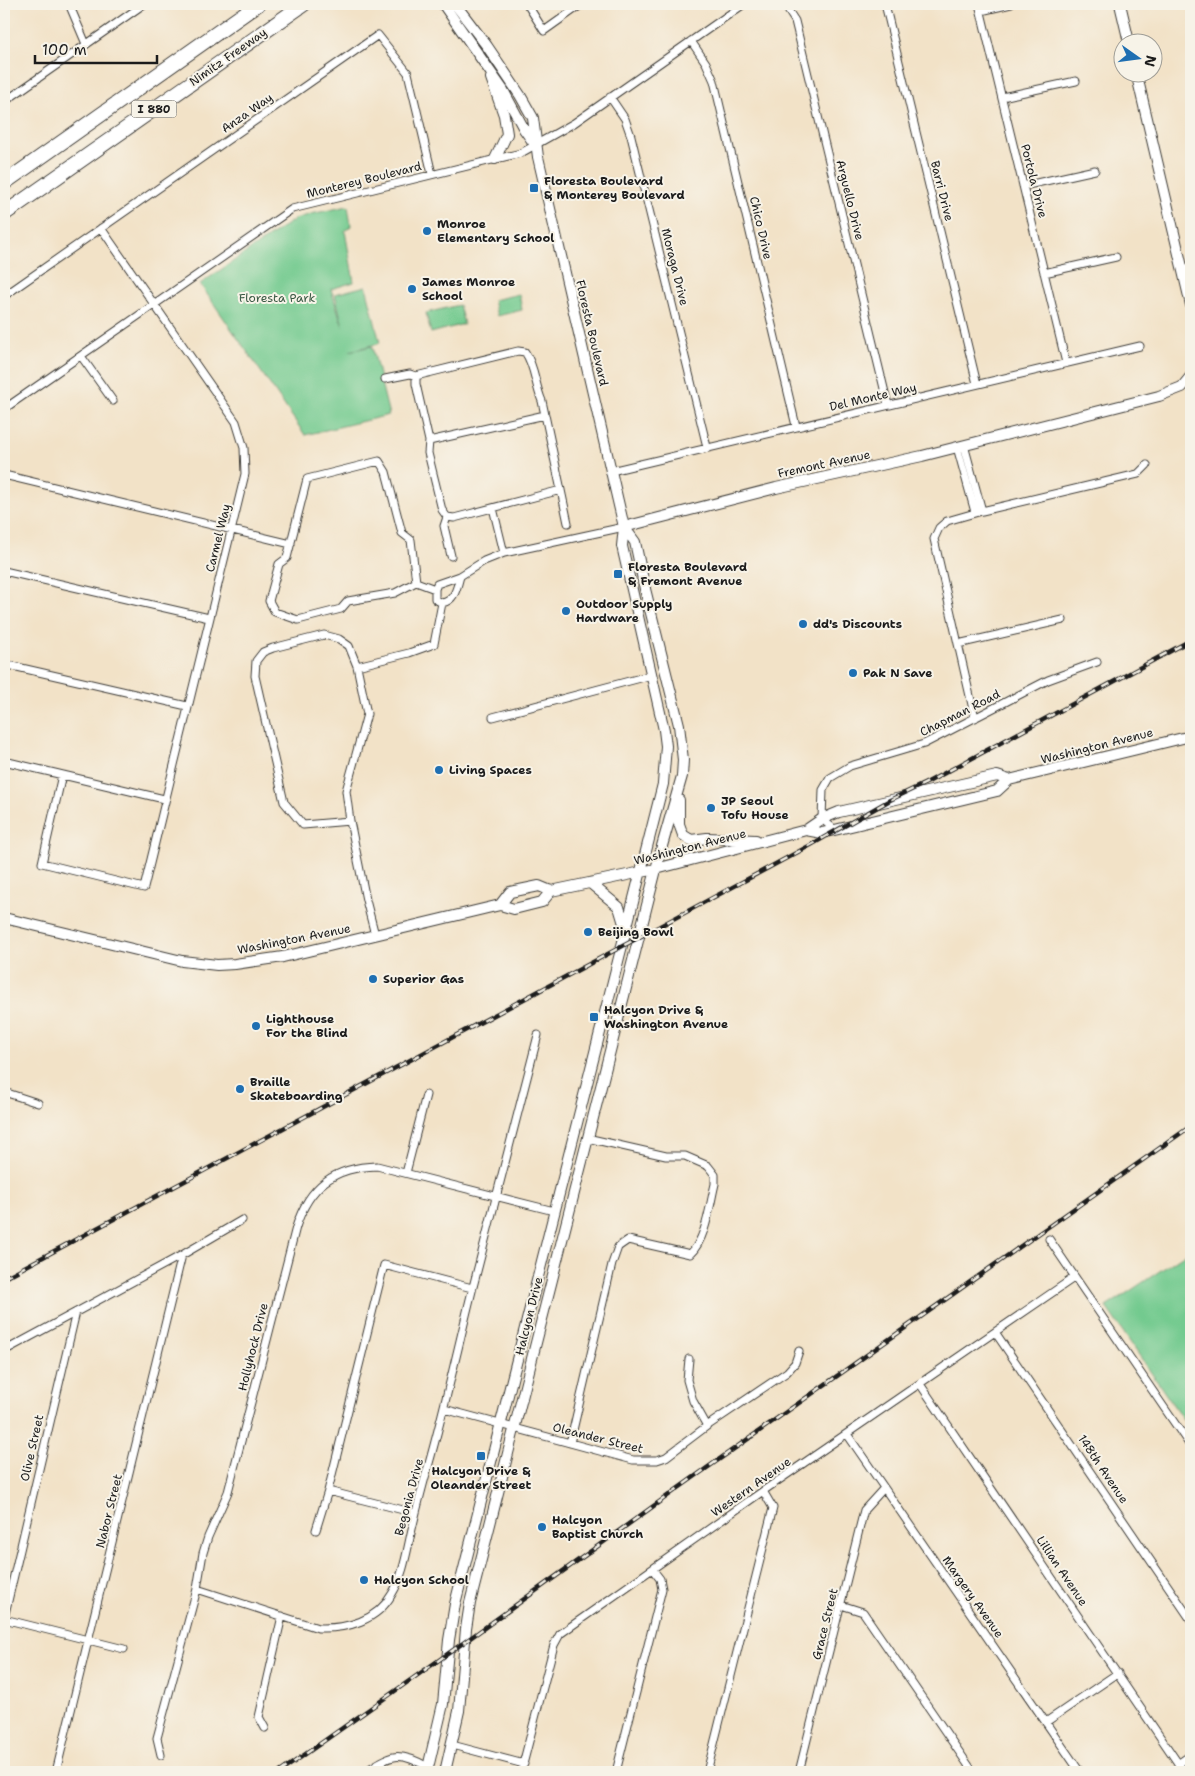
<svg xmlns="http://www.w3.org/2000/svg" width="1195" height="1776" font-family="'Shantell Sans',sans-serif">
<rect width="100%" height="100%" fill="#f7f3e8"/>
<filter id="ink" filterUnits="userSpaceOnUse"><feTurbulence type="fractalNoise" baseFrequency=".02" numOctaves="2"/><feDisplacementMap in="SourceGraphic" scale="10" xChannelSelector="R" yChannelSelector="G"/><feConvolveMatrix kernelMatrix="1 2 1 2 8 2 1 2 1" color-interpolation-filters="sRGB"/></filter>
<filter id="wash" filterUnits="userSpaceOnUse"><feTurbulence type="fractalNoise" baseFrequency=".0096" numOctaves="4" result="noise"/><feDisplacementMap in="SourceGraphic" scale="20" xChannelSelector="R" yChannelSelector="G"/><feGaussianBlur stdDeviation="1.12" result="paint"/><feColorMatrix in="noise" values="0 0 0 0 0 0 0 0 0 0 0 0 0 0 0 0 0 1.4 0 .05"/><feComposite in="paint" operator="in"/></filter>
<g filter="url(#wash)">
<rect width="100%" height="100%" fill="#f2e2c7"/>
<path fill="#73ca8f" stroke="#487356" d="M348,206L351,226L345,231L354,282L331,289L343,327L335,294L366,286L380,343L350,351L372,346L389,415L305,435L200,284L295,219L311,214Z
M519,294L522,310L497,316L493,300Z
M459,305L464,324L431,333L426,313Z
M1191,1250V1431L1106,1307Z"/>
</g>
<g filter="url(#ink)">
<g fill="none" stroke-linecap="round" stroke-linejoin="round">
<g stroke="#3c3a36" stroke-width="9">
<path id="street" d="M69,4L86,44
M527,4L544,31L582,4
M784,4L795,21L888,405
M885,4L977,384
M979,4L1066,363
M981,11L1011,4
M691,41L706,63L714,81L796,426
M610,97L625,119L631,136L707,447
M1002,97L1076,81
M4,102L144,4
M1023,186L1095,170
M1044,273L1116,257
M4,296L378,35L408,73L432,174
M81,356L113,401
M416,376V384L429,441L428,453L442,510L447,517L444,526L451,556
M385,379L410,374L416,376L518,351L525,352C535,366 535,385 542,401L568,523
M4,409L292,209L521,153L574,123L744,4
M429,441L545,415
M964,445L982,511
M957,447L975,512
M611,471L1140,346
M4,475L291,544
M493,508L504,553
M447,517L454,518L561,490
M4,571L209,618
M460,576L484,561L504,553L624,527
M460,576C457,587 455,601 442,603L435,599V589L437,584Z
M416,582L411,540L402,533L386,472L379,461L307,479L287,558L279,564L269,601L275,612L298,620L341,609L348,601L395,593L416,582L435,589
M958,644L1063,620
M4,664L187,706
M357,666L409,653L434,644L442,603
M493,717L652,675
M975,718L934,539L939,528L947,521L982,511L1138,474L1147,465
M4,761L164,799
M62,775L42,863L144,888L245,474L244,448L236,422L101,228
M350,821L303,825L284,802L255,676L256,661L263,652L273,648L324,635L339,639L349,646L357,666L367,714L346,791L350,821L366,900L375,935
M835,830L822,819L823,790L830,778L850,766L924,744L1048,680L1097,662
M4,1092L38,1103
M406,1173L426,1095
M1049,1239L1191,1447
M995,1332L1191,1620
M4,1351L182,1255L242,1220
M689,1359L687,1380L693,1401L707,1426
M920,1384L1184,1772
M444,1409L633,1460H657L666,1457L707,1426L787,1372L795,1363L799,1351
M847,1434L1080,1772
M570,1443L612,1264L618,1247L628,1240L690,1254C706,1240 710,1204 715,1184V1175L708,1166L685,1156H666L587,1138
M328,1491L415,1513
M316,1530L328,1491L384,1265L472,1288
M197,1589L318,1628C347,1629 377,1621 392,1594C404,1574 407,1550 412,1529C417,1508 422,1487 428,1467C445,1407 458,1347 473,1287C494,1203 516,1119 538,1035
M841,1605L863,1612L973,1772
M4,1618L76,1312
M4,1619L124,1649
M1046,1722L1118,1673
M265,1728L259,1717L282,1616
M452,1745L524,1764
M161,1755L157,1738L197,1589L203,1553L208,1537L228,1492L296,1227C309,1186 334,1167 377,1166L554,1211
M1178,1764L1191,1755
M56,1772L182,1255
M365,1772C391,1754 399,1751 428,1767
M521,1772L554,1645L560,1634L763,1491L1075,1277
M616,1772L662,1589L660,1579L653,1570
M707,1772L773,1508L763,1491
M799,1772L864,1510L884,1488"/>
</g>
<g stroke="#3c3a36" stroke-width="12">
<path id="secondary" d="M443,4L503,90L524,129L534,143
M1120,4L1129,42
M1136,72L1191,305
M491,78L504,115L507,134L495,159
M624,527L776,488L922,456L1159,396L1182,387L1191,376
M679,800V824L683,835L691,840L707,838L756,840
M806,830L822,833L997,791L1009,780L1191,736
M590,883L619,907L625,927
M500,905L510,892L539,886L551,891L656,869L806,830L822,819L839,812L997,776L1009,780
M4,918L182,961L217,965L235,964L283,957L500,905L514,909L542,902L551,891
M427,1772L443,1704L449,1640L455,1604L663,784L666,746L664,730L622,546L624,527L538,157L533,118L520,95L487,46L455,4
M445,1772L459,1711L466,1629L470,1603L662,846L682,776L683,760L679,725L645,589L635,542L624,527"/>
</g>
<g stroke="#3c3a36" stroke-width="16">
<path id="highway" d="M4,183L258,4
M4,214L304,4"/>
</g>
<use href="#street" stroke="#fff" stroke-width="7"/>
<use href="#secondary" stroke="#fff" stroke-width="10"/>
<use href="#highway" stroke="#fff" stroke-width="14"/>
<g stroke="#1c1c1c" stroke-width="4.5">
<path id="rail" d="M4,1278L809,846L890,800L928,782L1191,640
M280,1772L473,1636L680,1487L1191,1126"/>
</g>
<use href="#rail" stroke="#f7f3e8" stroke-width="2.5" stroke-dasharray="8" stroke-linecap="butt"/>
</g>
</g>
<g fill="#1f6fb2" stroke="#f7f3e8" stroke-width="2">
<rect x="529" y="183" width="10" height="10" rx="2.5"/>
<circle cx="427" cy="231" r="5"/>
<circle cx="412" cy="289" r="5"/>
<rect x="613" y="569" width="10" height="10" rx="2.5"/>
<circle cx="566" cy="611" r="5"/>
<circle cx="803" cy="624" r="5"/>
<circle cx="853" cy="673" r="5"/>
<circle cx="439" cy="770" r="5"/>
<circle cx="711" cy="808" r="5"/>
<circle cx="588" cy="932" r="5"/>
<circle cx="373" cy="979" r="5"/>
<rect x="589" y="1012" width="10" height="10" rx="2.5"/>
<circle cx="256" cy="1026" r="5"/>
<circle cx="240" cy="1089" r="5"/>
<rect x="476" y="1451" width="10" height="10" rx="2.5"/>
<circle cx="542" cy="1527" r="5"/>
<circle cx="364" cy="1580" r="5"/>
</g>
<g text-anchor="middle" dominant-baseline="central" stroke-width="4" stroke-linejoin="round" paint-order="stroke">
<rect fill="#f7f3e8" stroke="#5e5c59" stroke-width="1" x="131.5" y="100.5" width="45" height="17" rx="4"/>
<g font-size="11" font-weight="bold" fill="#1c1c1c">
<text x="154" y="109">I 880</text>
</g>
<g font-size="12" fill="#1c1c1c" stroke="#f7f3e8">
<text transform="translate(228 57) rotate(-35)">Nimitz Freeway</text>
<text transform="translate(247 113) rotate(-35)">Anza Way</text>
<text transform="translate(364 180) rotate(-14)">Monterey Boulevard</text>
<text transform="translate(1034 181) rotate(76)">Portola Drive</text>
<text transform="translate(942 191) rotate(76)">Barri Drive</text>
<text transform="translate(850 200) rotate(76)">Arguello Drive</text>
<text transform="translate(761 228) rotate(77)">Chico Drive</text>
<text transform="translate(675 267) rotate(76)">Moraga Drive</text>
<text transform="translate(592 333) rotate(77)">Floresta Boulevard</text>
<text transform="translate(873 397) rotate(-13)">Del Monte Way</text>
<text transform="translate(824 464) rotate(-12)">Fremont Avenue</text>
<text transform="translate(218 538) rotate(-76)">Carmel Way</text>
<text transform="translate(960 713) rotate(-27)">Chapman Road</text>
<text transform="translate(1097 746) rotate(-14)">Washington Avenue</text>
<text transform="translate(690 847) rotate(-14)">Washington Avenue</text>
<text transform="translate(294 939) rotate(-11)">Washington Avenue</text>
<text transform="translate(529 1316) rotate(-76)">Halcyon Drive</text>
<text transform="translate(253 1347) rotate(-76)">Hollyhock Drive</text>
<text transform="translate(598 1438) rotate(14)">Oleander Street</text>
<text transform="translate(32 1448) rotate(-77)">Olive Street</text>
<text transform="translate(1103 1469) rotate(56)">148th Avenue</text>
<text transform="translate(751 1487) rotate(-35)">Western Avenue</text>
<text transform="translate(409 1497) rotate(-75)">Begonia Drive</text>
<text transform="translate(109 1511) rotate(-76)">Nabor Street</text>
<text transform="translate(1062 1571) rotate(56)">Lillian Avenue</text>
<text transform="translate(973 1597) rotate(55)">Margery Avenue</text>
<text transform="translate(825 1624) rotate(-76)">Grace Street</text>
</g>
<g font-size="12" font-weight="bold" fill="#1c1c1c" stroke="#f7f3e8" text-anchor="start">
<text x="544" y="181">Floresta Boulevard<tspan x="544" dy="14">&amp; Monterey Boulevard</tspan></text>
<text x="437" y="224">Monroe<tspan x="437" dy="14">Elementary School</tspan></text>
<text x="422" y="282">James Monroe<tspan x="422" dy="14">School</tspan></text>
<text x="628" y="567">Floresta Boulevard<tspan x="628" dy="14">&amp; Fremont Avenue</tspan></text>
<text x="576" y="604">Outdoor Supply<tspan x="576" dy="14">Hardware</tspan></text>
<text x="813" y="624">dd's Discounts</text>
<text x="863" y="673">Pak N Save</text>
<text x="449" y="770">Living Spaces</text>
<text x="721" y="801">JP Seoul<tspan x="721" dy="14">Tofu House</tspan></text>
<text x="598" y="932">Beijing Bowl</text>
<text x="383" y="979">Superior Gas</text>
<text x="604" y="1010">Halcyon Drive &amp;<tspan x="604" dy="14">Washington Avenue</tspan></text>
<text x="266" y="1019">Lighthouse<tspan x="266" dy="14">For the Blind</tspan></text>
<text x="250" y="1082">Braille<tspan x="250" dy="14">Skateboarding</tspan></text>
<text x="481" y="1471" text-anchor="middle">Halcyon Drive &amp;<tspan x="481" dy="14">Oleander Street</tspan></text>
<text x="552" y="1520">Halcyon<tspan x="552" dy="14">Baptist Church</tspan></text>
<text x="374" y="1580">Halcyon School</text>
</g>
<g font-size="12" fill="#3a5944" stroke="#f7f3e8">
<text x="277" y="298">Floresta Park</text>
</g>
</g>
<rect width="1195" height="1776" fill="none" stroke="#f7f3e8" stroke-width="20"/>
<g transform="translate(1138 58) rotate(104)"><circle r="24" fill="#f7f3e8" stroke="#9f9d96"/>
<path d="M0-4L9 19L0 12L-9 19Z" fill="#1f6fb2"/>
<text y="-8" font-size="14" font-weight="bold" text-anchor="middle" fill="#1c1c1c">N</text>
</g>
<path d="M35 55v8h122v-8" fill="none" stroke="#1c1c1c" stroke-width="2.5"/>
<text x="42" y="55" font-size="15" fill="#1c1c1c" stroke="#f7f3e8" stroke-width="4" paint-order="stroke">100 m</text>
</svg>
